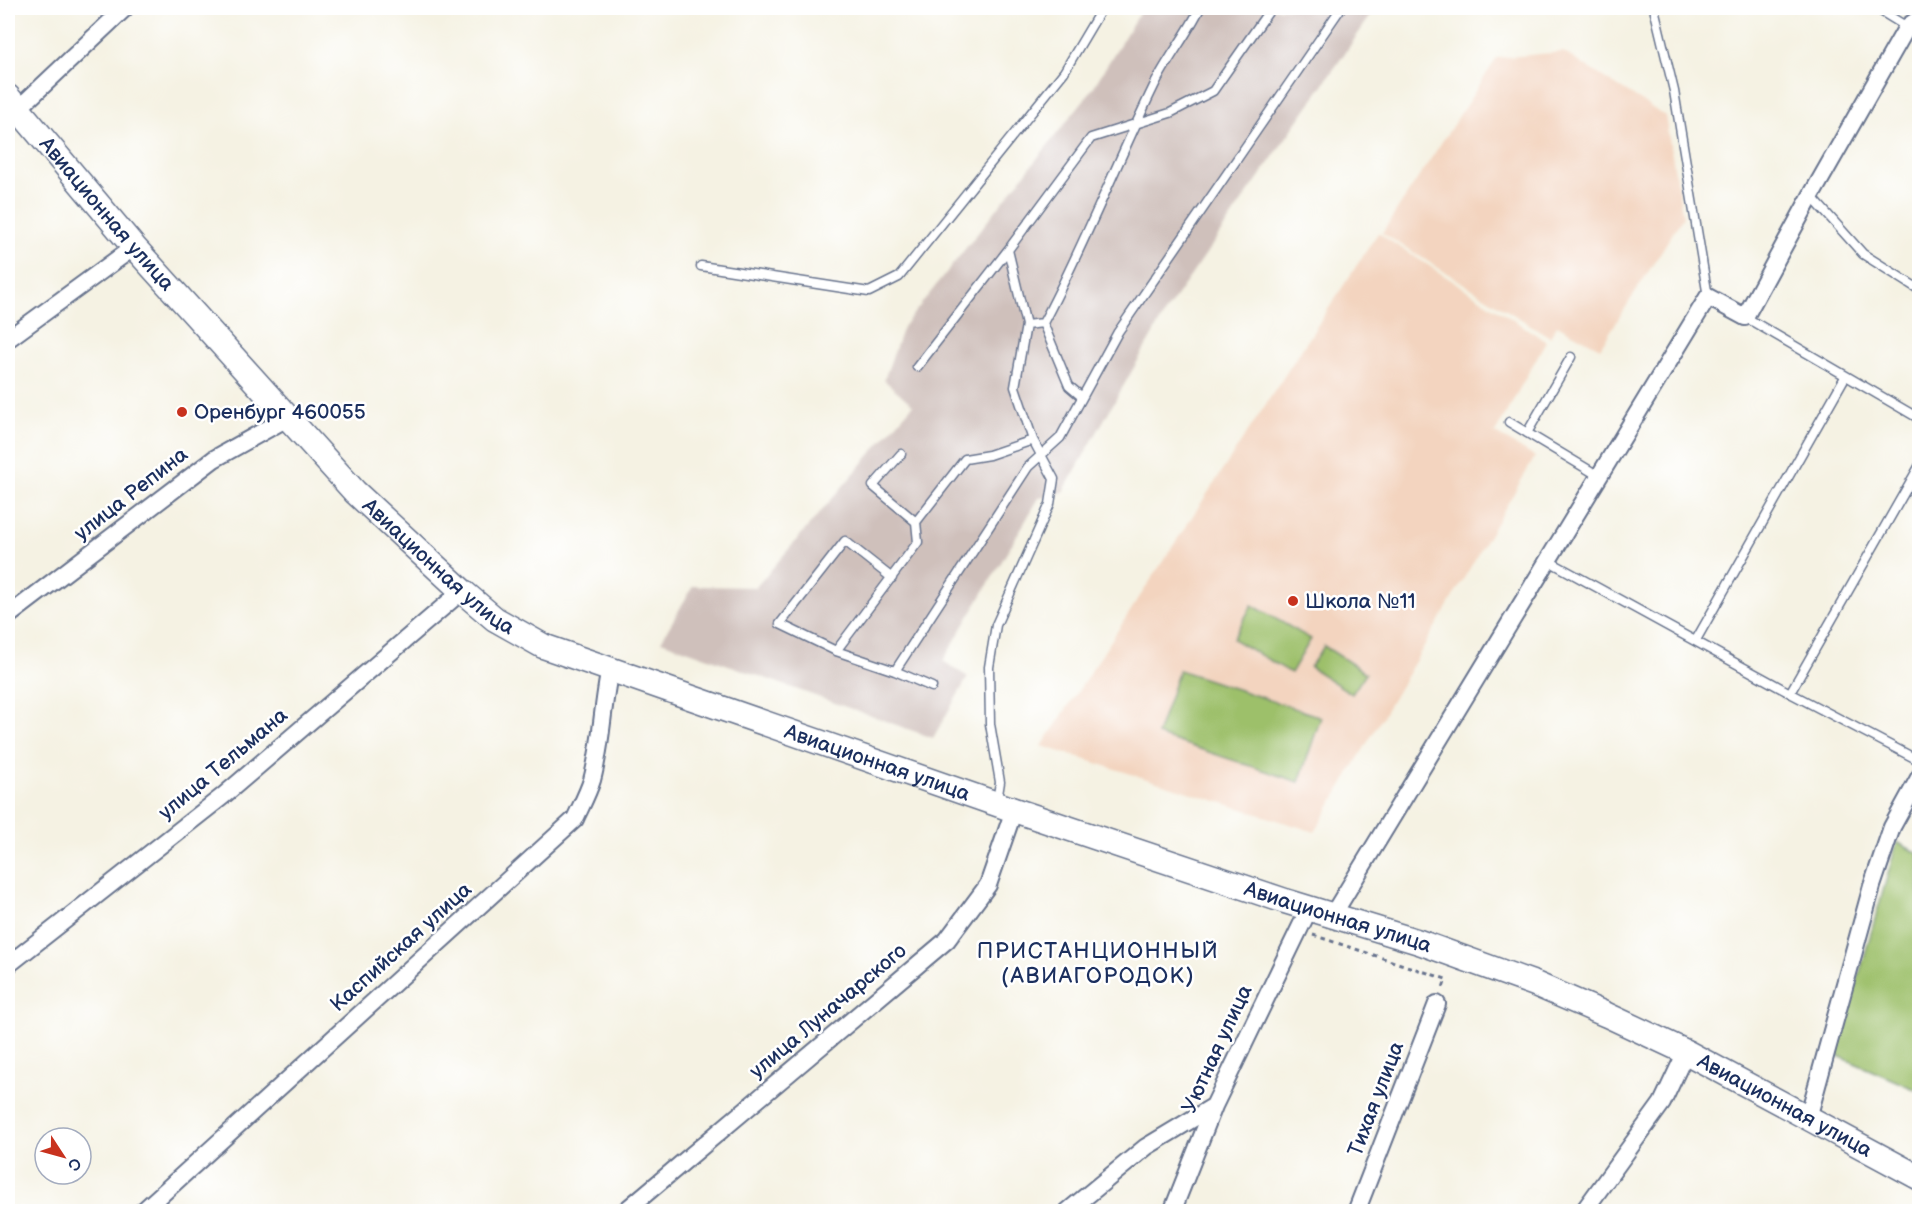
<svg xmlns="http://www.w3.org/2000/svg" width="1927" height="1219" font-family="'Balsamiq Sans',sans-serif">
<rect width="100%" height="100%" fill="#fff"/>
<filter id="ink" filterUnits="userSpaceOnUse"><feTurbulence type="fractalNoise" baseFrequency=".0167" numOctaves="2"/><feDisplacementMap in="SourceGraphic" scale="12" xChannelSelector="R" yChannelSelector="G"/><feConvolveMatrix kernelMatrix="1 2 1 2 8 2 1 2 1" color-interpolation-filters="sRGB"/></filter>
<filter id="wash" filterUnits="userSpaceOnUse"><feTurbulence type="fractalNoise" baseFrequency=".008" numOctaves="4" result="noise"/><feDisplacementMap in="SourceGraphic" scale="24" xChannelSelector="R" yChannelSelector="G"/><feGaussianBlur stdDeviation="1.35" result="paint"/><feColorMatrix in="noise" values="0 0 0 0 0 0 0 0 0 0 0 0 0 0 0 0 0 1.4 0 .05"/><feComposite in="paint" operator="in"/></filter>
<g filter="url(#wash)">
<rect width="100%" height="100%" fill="#f5f2e3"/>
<path fill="#f3d4bf" d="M1563,52L1665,116L1683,217L1600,348L1557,325L1550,337L1382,233L1497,58Z
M1378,233L1546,341L1495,433L1535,457L1315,832L1042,746Z"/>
<path fill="#cfc0bb" d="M1142,8H1376L1165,313L1063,492L1039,498L943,661L968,677L933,738L661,641L693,586L756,587L913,405L884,380L903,327L1091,91Z"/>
<path fill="#9dc06a" stroke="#5c7864" stroke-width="1.5" d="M1252,605L1311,639L1291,673L1233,639Z
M1324,646L1366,673L1352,694L1310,667Z
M1179,670L1321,717L1299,782L1157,735Z
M1897,842L1919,854V1091L1836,1055Z"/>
</g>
<g filter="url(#ink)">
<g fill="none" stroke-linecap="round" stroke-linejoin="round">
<g stroke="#67738d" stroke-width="11">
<path id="lane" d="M1654,8L1674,91L1708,297
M1876,8L1907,27
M1811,196L1863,254L1920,290
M701,266L869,292L899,277L1064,72L1102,8
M1745,317L1920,419
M1043,323L1069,386L1082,397
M1026,325L1043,323C1084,246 1116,164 1154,86C1167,59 1187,35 1200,8
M917,367L1008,250
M1509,422L1599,476
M1527,433L1571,357
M901,454L873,486L916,522L965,459L989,455L1033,440
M1547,560L1790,693L1920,761
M892,578L845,541L780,624L836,651L918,542L916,522
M1696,640L1845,377
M836,651L895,671L932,687
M895,671L1028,467L1060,438L1118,332L1341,8
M1790,693L1920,465
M997,801L1000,782L990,724L989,667L996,625L1050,504L1054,479L1033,440L1015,387L1026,325L1008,250L1091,138L1170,113L1213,91L1271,8"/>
</g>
<g stroke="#67738d" stroke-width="20">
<path id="street" d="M17,110L125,8
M8,339L134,247
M8,616L214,459L289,417
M1332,916L1708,297L1745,317L1811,196L1907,27L1920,18
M8,965L223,796L462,591
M1808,1118L1872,886L1892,827L1920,776
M142,1212L575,819C581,806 588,793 592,780C602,744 602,706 610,669
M624,1212L947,940L988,885L1014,810
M1067,1212L1146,1147L1214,1106
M1172,1212L1214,1106L1309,909
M1356,1212L1437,1004
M1583,1212L1662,1103L1686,1052"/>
</g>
<g stroke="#67738d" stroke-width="27">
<g id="secondary">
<path id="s1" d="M8,97L134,247L355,492L462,591L495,619L543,646L1014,810L1285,901L1419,942L1535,984L1607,1015L1686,1052L1920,1178"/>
</g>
</g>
<path stroke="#67738d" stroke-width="3" stroke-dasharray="4.5 4.5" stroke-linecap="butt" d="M1313,935L1446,979L1442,991"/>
<use href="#lane" stroke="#fff" stroke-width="8"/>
<use href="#street" stroke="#fff" stroke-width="16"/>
<use href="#secondary" stroke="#fff" stroke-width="24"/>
</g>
</g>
<g fill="#c8321e" stroke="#fff" stroke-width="2">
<circle cx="182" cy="412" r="6"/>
<circle cx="1293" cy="601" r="6"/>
</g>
<g text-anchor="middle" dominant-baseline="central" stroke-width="5" stroke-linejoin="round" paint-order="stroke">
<g font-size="21" fill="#1b2f5e" stroke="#fff">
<text stroke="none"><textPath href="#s1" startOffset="153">Авиационная улица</textPath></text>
<text transform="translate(131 494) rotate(-38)">улица Репина</text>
<text stroke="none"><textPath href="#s1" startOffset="638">Авиационная улица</textPath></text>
<text stroke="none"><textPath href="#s1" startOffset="1124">Авиационная улица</textPath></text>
<text transform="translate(223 764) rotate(-40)">улица Тельмана</text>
<text stroke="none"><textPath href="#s1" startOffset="1610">Авиационная улица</textPath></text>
<text transform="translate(401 947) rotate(-42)">Каспийская улица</text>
<text transform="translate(828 1011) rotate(-40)">улица Луначарского</text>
<text transform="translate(1217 1049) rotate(-65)">Уютная улица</text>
<text transform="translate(1376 1099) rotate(-69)">Тихая улица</text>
<text stroke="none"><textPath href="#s1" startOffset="2096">Авиационная улица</textPath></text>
</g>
<g font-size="21" fill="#1b2f5e" stroke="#fff" text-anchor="start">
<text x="194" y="412">Оренбург 460055</text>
<text x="1305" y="601">Школа №11</text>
</g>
<g font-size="22" letter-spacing="1.5" fill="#1b2f5e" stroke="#fff">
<text x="1098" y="951">ПРИСТАНЦИОННЫЙ<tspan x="1098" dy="25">(АВИАГОРОДОК)</tspan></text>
</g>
</g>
<rect width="1927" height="1219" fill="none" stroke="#fff" stroke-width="30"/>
<g transform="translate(63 1156) rotate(126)"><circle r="28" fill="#ffffff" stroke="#a4acbf" stroke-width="1.5"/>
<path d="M0-4.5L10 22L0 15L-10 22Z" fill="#c8321e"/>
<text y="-9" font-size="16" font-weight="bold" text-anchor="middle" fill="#1b2f5e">С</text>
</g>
</svg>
